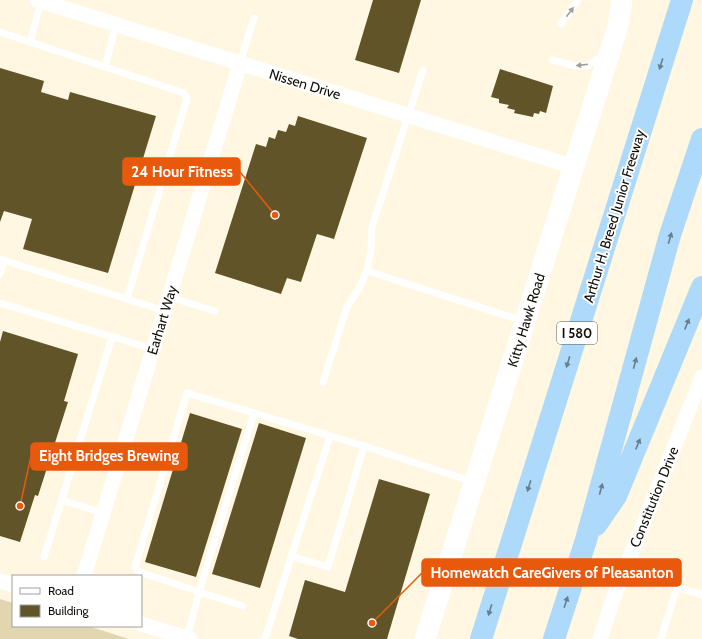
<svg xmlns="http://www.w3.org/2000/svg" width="702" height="639" font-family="Cabin,sans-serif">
<rect width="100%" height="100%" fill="#fff7e1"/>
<path fill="#e2d6b1" d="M0,599L13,603V626H88L129,639H0Z"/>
<path fill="#625429" d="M373,0H421L399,73L355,60Z
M0,68L44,81L41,92L68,100L70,92L156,116L108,273L23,249L32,219L4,211L0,222Z
M500,69L553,86L546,113L540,111L539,114L534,113L533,117L514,113L515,110L507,108L509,105L499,103V99L491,97Z
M298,116L367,138L334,239L317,234L301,282L287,278L281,294L215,273L256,144L266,147L269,137L275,139L278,130L286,132L289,124L295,126Z
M3,331L78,354L64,401L68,402L38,496L35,495L20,542L0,536V342Z
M190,413L242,429L196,577L145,562Z
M259,423L306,438L260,588L212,574Z
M379,479L430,494L387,639H298L289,636L305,580L345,592Z"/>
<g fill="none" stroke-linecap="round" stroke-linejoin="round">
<path stroke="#fff" stroke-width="7" d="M561,24L578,0
M0,32L184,93L187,99L127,299
M30,42L41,1
M552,60L576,66H587L604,55
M240,63L254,18
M105,67L116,25
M0,259L165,311
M367,271L523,321
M0,274L4,261
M169,297L215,311
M0,303L153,349
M323,382L347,307L358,290L367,271L371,250L372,227L423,70
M62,500L103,513
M291,556L328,567L364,446
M44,557L112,337
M625,571L702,595
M243,606L139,572L135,567L187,393L364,446L473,482
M187,638L199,592L254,413
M265,639L330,436
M661,639L677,587"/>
<path stroke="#fff" stroke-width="15" d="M37,0L574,167
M84,576L240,64
M0,581L13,585
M141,624L190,639
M600,639L612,602L702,377"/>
<path stroke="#fff" stroke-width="21" d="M425,639L618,26L622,0"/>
<path stroke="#addafa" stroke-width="22" d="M596,525L616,496L702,287
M481,639L682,0
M554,639L586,540L670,235L702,139"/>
</g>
<defs><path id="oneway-solid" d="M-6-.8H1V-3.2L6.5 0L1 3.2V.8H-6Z"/></defs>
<g fill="#a09f9c">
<use href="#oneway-solid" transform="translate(570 12) rotate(-53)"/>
<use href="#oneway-solid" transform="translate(582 65) rotate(173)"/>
</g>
<g fill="#677e8d">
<use href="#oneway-solid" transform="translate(661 64) rotate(107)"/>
<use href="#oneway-solid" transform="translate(670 238) rotate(-74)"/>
<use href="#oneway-solid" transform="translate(687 324) rotate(-68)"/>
<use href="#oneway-solid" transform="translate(568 362) rotate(107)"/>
<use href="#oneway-solid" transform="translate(635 363) rotate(-75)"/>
<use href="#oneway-solid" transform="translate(638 444) rotate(-68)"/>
<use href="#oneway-solid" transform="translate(529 486) rotate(107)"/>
<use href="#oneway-solid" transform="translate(601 489) rotate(-75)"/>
<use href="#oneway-solid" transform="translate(566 602) rotate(-72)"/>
<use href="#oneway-solid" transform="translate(490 610) rotate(107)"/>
</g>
<g text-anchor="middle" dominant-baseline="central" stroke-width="4" stroke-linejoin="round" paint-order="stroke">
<rect fill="#fff" stroke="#585651" stroke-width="1" x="557" y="322" width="40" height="22" rx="3"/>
<g font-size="13" font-weight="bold" fill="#110e07">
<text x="577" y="333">I 580</text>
</g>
<g font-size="14" fill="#110e07" stroke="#fff">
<text transform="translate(305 84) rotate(17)">Nissen Drive</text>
<text transform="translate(614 216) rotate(-73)">Arthur H. Breed Junior Freeway</text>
<text transform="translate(162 320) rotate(-73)">Earhart Way</text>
<text transform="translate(526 320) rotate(-73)">Kitty Hawk Road</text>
<text transform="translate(654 497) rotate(-68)">Constitution Drive</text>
</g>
</g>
<path fill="none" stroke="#e8590c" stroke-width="1.5" d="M275 215L240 172M20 506L31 456M372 623L422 573"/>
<g fill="#e8590c" stroke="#fff" stroke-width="1.5">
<circle cx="275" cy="215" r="4"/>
<circle cx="20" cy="506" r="4"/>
<circle cx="372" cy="623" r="4"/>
</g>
<g fill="#e8590c" stroke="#e8590c" stroke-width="1.5">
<rect x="123" y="158" width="117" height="27" rx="4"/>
<rect x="31" y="443" width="156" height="27" rx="4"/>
<rect x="422" y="559" width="259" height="27" rx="4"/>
</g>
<g font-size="15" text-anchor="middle" font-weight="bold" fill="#fff">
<text x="182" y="177">24 Hour Fitness</text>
<text x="109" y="461">Eight Bridges Brewing</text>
<text x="552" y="578">Homewatch CareGivers of Pleasanton</text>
</g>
<rect x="12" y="575" width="130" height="52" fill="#ffffff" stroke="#a09f9c"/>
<rect x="20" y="588" width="20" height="6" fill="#ffffff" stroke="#a09f9c"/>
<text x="48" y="595" font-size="12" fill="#110e07">Road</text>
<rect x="20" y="605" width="20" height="12" fill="#625429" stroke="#a09f9c"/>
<text x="48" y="615" font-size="12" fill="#110e07">Building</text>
</svg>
